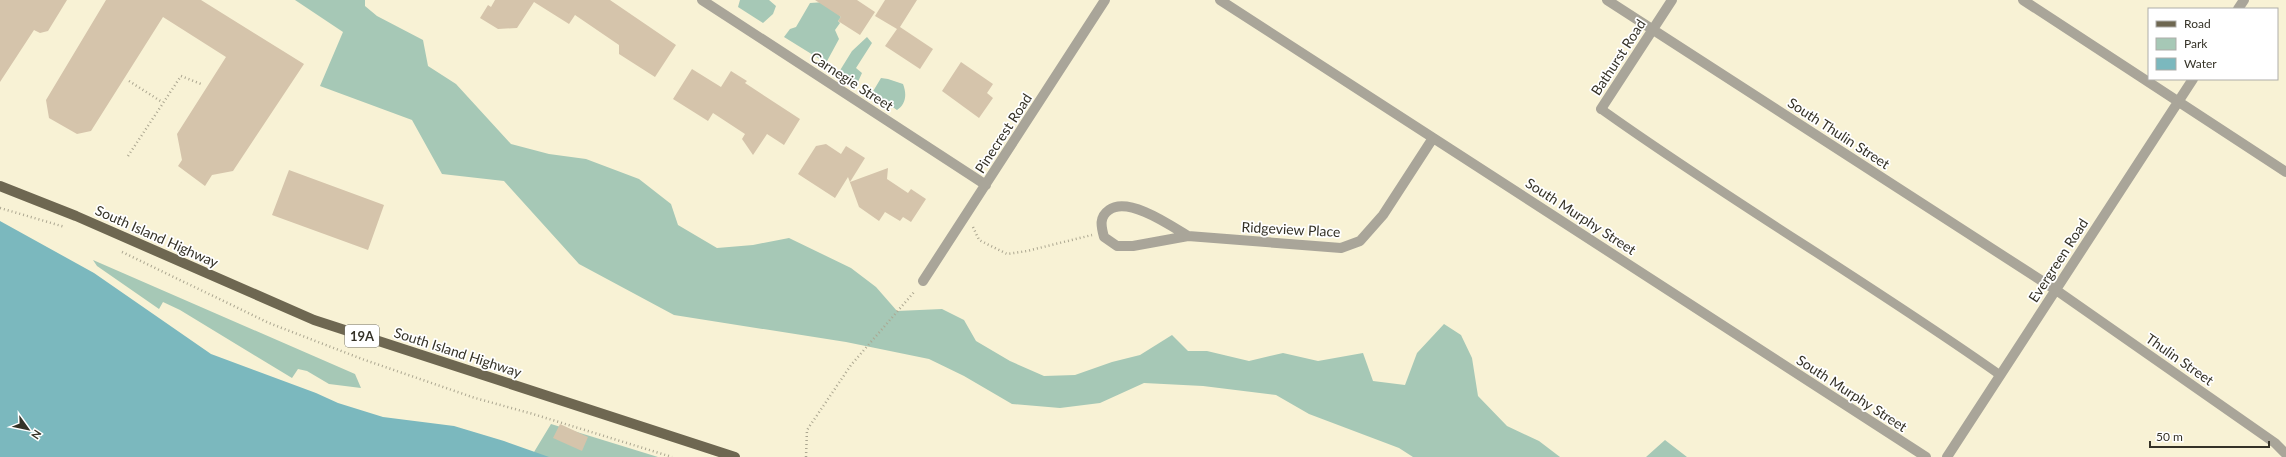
<svg xmlns="http://www.w3.org/2000/svg" width="2286" height="457" font-family="Lato,sans-serif">
<rect width="100%" height="100%" fill="#f8f2d5"/>
<path fill="#a6c8b6" d="M295,0H365V6L377,16L423,40L428,66L456,84L511,144L549,154L586,159L639,179L671,204L678,225L717,248L753,245L789,238L851,268L876,287L897,311L942,309L964,320L976,341L1010,361L1044,376L1075,375L1112,362L1140,355L1172,335L1188,351H1207L1249,361L1283,353L1318,361L1363,353L1373,381L1405,385L1417,353L1444,324L1461,335L1472,358L1478,396L1507,426L1539,441L1560,457H1413L1399,448L1309,414L1276,395L1203,386L1144,383L1100,403L1060,408L1012,404L964,376L929,359L846,342L674,315L579,264L504,181L442,174L412,120L320,86L343,32Z
M740,0H769L776,6L773,14L763,23L738,7Z
M825,2L841,17L838,21L840,23L835,30L839,39L826,63L784,37L790,29L796,27L810,3Z
M867,37L872,43L856,68L862,73L857,84L839,72L852,51Z
M881,78L888,79L903,84C907,94 906,104 897,110L872,93Z
M93,260L355,374L361,388L329,384L307,371L298,369L292,378L180,310L163,302L159,309L97,266Z
M551,424L658,457H531Z
M1665,440L1687,457H1646Z"/>
<path fill="#7bb8be" d="M0,221L94,273L211,354L316,393L338,403L383,417L454,426L504,441L549,457H0Z"/>
<path fill="#d5c4ab" d="M0,0H67L48,31L40,33L34,30L0,82Z
M106,0H201L304,64L233,171L212,175L205,186L178,166L182,160L177,134L226,57L163,17L91,131L77,134L49,118L46,100Z
M495,0H610L676,45L655,77L619,54V45L575,15L569,24L534,2L517,28L498,29L480,18L488,5L491,7Z
M815,0H857L875,12L860,35L838,21L841,17Z
M885,0H917L900,27L933,49L920,69L885,46L897,29L875,16Z
M961,62L993,84L987,93L993,98L979,118L942,91Z
M692,69L721,87L731,71L747,81L745,83L800,119L784,145L767,134L753,155L742,139L745,134L713,113L708,121L673,99Z
M826,144L841,154L846,146L865,158L850,182L888,168L887,179L908,193L911,189L926,199L911,222L903,217L900,221L885,212L879,221L859,207L848,177L835,198L798,174L816,146Z
M289,170L384,205L368,250L272,215Z
M560,424L588,437L582,451L553,438Z"/>
<g fill="none" stroke-linecap="round" stroke-linejoin="round">
<path stroke="#aba690" stroke-width="2.5" stroke-dasharray="1 3" stroke-linecap="butt" d="M129,81L162,102
M128,156L181,76L201,84
M0,208L65,227
M973,227L979,240L1007,254L1027,251L1092,235
M122,252L269,323L362,359L475,398L533,414L672,457
M806,457L807,430L828,399L851,365L915,291"/>
<path stroke="#a9a599" stroke-width="9" d="M1601,109C1731,202 1870,283 2000,375"/>
<path stroke="#a9a599" stroke-width="10" d="M702,0L986,185
M1220,0L1926,457
M1607,0L2056,290L2275,443L2286,454
M2023,0L2286,172
M2238,9L2244,0
M1601,109L1672,0
M1188,236C1170,225 1128,196 1109,210C1099,217 1101,226 1104,237L1117,246H1133L1188,236L1341,248L1360,241L1383,215L1433,138
M923,281L1105,0
M1947,457L2193,79"/>
<path stroke="#6e6751" stroke-width="10" d="M0,186L76,216L314,320L735,457"/>
</g>
<g text-anchor="middle" dominant-baseline="central" stroke-width="3.5" stroke-linejoin="round" paint-order="stroke">
<rect fill="#fff" stroke="#727068" stroke-width="1" x="345" y="325" width="34" height="22" rx="3"/>
<g font-size="13" font-weight="bold" fill="#353227">
<text x="362" y="336">19A</text>
</g>
<g font-size="14" fill="#353227" stroke="#fff">
<text transform="translate(1618 57) rotate(-57)">Bathurst Road</text>
<text transform="translate(852 81) rotate(33)">Carnegie Street</text>
<text transform="translate(1003 133) rotate(-57)">Pinecrest Road</text>
<text transform="translate(1839 133) rotate(33)">South Thulin Street</text>
<text transform="translate(1581 216) rotate(33)">South Murphy Street</text>
<text transform="translate(1291 229) rotate(3)">Ridgeview Place</text>
<text transform="translate(157 236) rotate(24)">South Island Highway</text>
<text transform="translate(2058 260) rotate(-57)">Evergreen Road</text>
<text transform="translate(458 352) rotate(18)">South Island Highway</text>
<text transform="translate(2180 359) rotate(35)">Thulin Street</text>
<text transform="translate(1852 393) rotate(33)">South Murphy Street</text>
</g>
</g>
<rect x="2148" y="8" width="130" height="72" fill="#ffffff" stroke="#aeada9"/>
<rect x="2156" y="21" width="20" height="6" fill="#6e6751" stroke="#aeada9"/>
<text x="2184" y="28" font-size="12" fill="#353227">Road</text>
<rect x="2156" y="38" width="20" height="12" fill="#a6c8b6" stroke="#aeada9"/>
<text x="2184" y="48" font-size="12" fill="#353227">Park</text>
<rect x="2156" y="58" width="20" height="12" fill="#7bb8be" stroke="#aeada9"/>
<text x="2184" y="68" font-size="12" fill="#353227">Water</text>
<g transform="translate(28 429) rotate(123)" stroke="#ffffff" stroke-width="3" paint-order="stroke">
<path d="M0-3L7 15L0 10L-7 15Z" fill="#353227"/>
<text y="-6" font-size="11" font-weight="bold" text-anchor="middle" fill="#353227">N</text>
</g>
<path d="M2150 441v6h119v-6" fill="none" stroke="#353227" stroke-width="2"/>
<text x="2156" y="441" font-size="12" fill="#353227" stroke="#ffffff" stroke-width="3" paint-order="stroke">50 m</text>
</svg>
